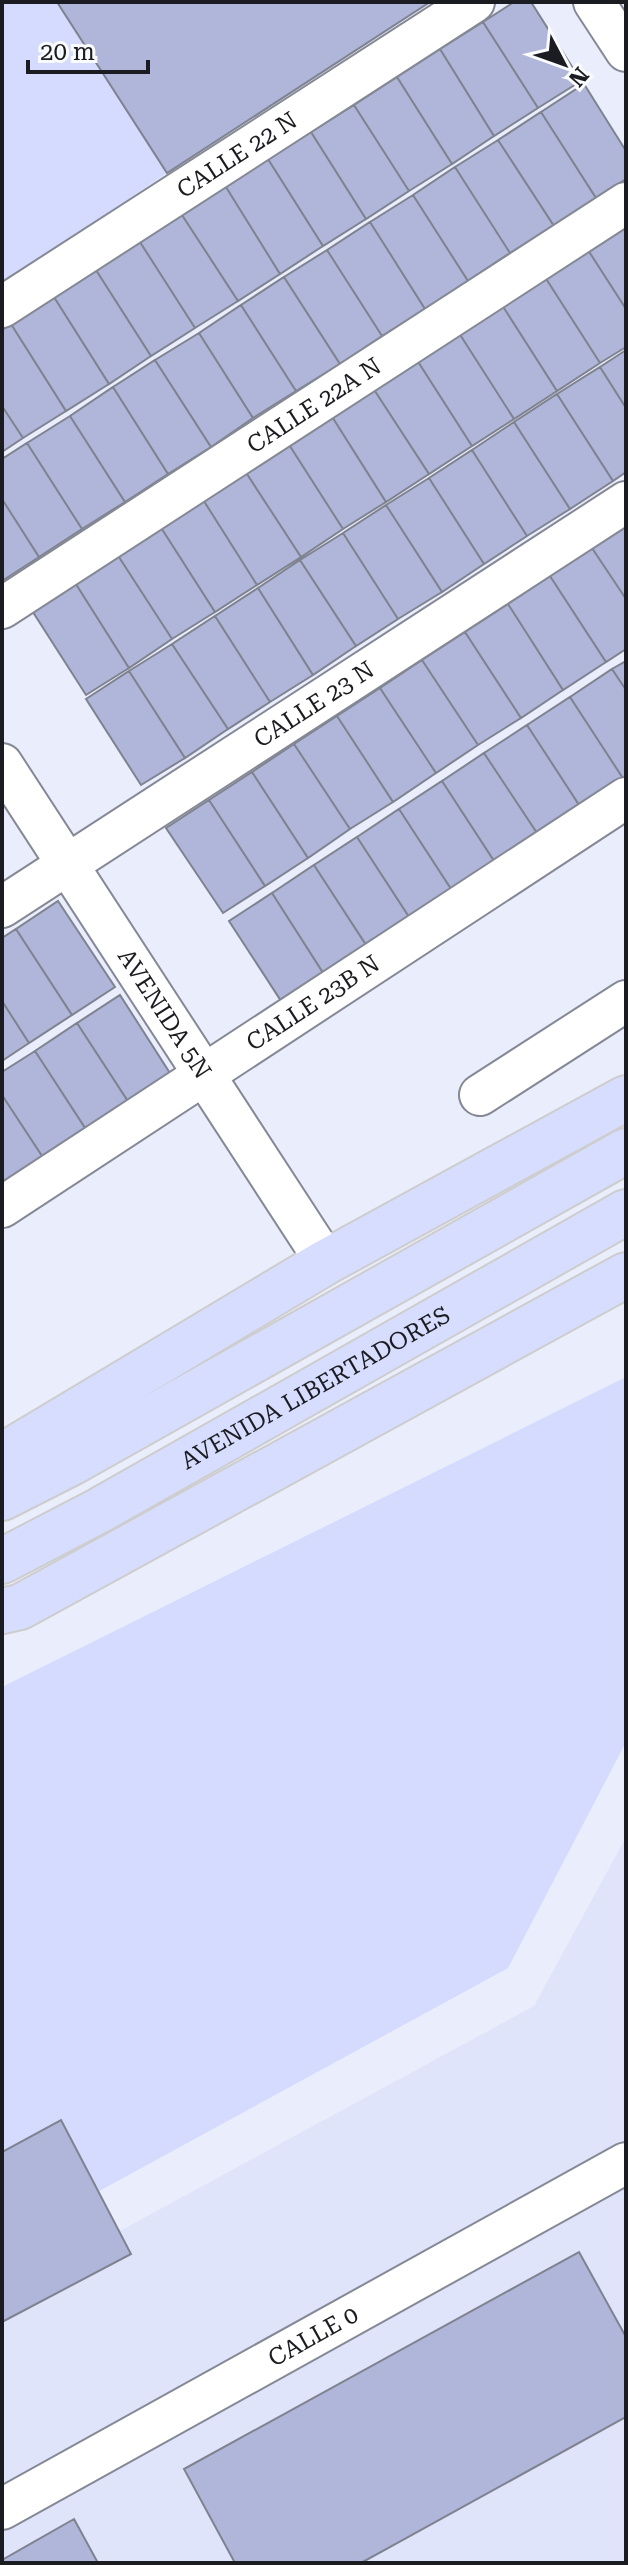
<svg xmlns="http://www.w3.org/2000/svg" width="628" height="2565" font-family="'Roboto Serif',serif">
<rect width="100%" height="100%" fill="#eaedfb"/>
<path fill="#dfe4fa" d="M626,1837V2563H2V2295L534,2006Z"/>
<path fill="#d4dbfe" d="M2,2H57L167,173L2,284Z
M626,1377V1742L508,1968L2,2244V1687Z"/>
<path fill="#afb6d9" stroke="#7f828f" stroke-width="2" d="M57,2H430L167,173Z
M514,2H531L581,81L538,108L483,22Z
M483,22L538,108L494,136L440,49Z
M440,49L494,136L452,164L397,77Z
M397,77L452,164L409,191L354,105Z
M584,84L626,151V179L596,198L541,112Z
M354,105L409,191L366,219L311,132Z
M541,112L596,198L554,226L498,140Z
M311,132L366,219L323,246L268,159Z
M498,140L554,226L510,253L455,167Z
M268,159L323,246L280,274L226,187Z
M455,167L510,253L468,281L413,195Z
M226,187L280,274L238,301L182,215Z
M413,195L468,281L425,309L370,222Z
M182,215L238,301L195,328L140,242Z
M370,222L425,309L382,336L327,250Z
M626,225V309L588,250Z
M140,242L195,328L151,356L96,270Z
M327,250L382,336L340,364L284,277Z
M588,250L626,309V347L600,363L545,277Z
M96,270L151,356L109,384L54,297Z
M284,277L340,364L296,391L241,305Z
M545,277L600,363L557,391L502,305Z
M54,297L109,384L66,411L11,324Z
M241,305L296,391L253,418L199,333Z
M502,305L557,391L514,419L459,333Z
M11,324L66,411L23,438L2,406V330Z
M199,333L253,418L211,447L155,360Z
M459,333L514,419L472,446L417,360Z
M626,350V408L600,367Z
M155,360L211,447L168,474L113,387Z
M417,360L472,446L429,474L373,388Z
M600,367L626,408V472L613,481L557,394Z
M113,387L168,474L125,502L70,416Z
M373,388L429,474L386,502L331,415Z
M557,394L613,481L570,509L514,422Z
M2,406L23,438L2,452Z
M331,415L386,502L343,529L288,443Z
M70,416L125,502L82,529L27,443Z
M514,422L570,509L527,536L472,450Z
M27,443L82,529L39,557L2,499V459Z
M288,443L343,529L301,557L245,471Z
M472,450L527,536L484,564L429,478Z
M245,471L301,557L257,585L202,498Z
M429,478L484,564L442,592L386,505Z
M202,498L257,585L215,612L160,526Z
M2,499L39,557L2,581Z
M386,505L442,592L398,619L343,533Z
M160,526L215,612L172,639L117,554Z
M626,526V599L592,548Z
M343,533L398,619L356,646L300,560Z
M592,548L626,599V649L606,662L550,576Z
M117,554L172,639L129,668L74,581Z
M300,560L356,646L313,675L258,588Z
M550,576L606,662L563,690L508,604Z
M74,581L129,668L86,695L31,609Z
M258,588L313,675L270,702L215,616Z
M508,604L563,690L521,718L465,632Z
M215,616L270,702L228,729L172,644Z
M465,632L521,718L478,745L422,660Z
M172,644L228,729L185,758L129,671Z
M422,660L478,745L436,773L380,688Z
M626,661V690L612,669Z
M612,669L626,690V783L570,697Z
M129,671L185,758L141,785L86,699Z
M380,688L436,773L393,802L337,716Z
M570,697L626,783L583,811L527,725Z
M337,716L393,802L350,829L294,744Z
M527,725L583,811L541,839L484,753Z
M294,744L350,829L308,858L252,772Z
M484,753L541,839L498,867L442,781Z
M252,772L308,858L265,886L209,800Z
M442,781L498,867L455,895L399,809Z
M209,800L265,886L223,913L166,828Z
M399,809L455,895L413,923L357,837Z
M357,837L413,923L370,951L314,865Z
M314,865L370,951L327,979L272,893Z
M272,893L327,979L285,1007L229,921Z
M58,901L115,987L72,1015L16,929Z
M16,929L72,1015L29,1043L2,1001V938Z
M120,995L175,1081L133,1109L77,1023Z
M2,1001L29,1043L2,1061Z
M77,1023L133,1109L91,1137L35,1051Z
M35,1051L91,1137L48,1165L2,1095V1072Z
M2,1095L48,1165L2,1188Z
M61,2120L131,2254L2,2322V2152Z
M579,2252L626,2337V2417L361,2563H235L184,2469Z
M74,2519L98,2563H2V2560Z"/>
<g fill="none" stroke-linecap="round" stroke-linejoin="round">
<g stroke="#858895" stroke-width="44">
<g id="minor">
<path d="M594,2L626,51"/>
<path id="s1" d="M2,307L474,2"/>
<path id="s2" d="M2,608L626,203"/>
<path id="s3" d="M2,764L326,1262"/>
<path id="s4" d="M2,907L626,502"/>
<path d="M480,1095L626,1001"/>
<path id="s5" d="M2,1207L626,798"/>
<path id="s6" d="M2,2509L626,2163"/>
</g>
</g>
<g stroke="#cdcdce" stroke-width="48">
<g id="primary">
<path d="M2,1456L326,1262L626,1098"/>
<path d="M2,1498L71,1463L626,1151"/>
<path id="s7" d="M2,1561L100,1510L626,1212"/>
<path d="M2,1611L20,1607L626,1275"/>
</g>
</g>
<use href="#minor" stroke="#fff" stroke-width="40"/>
<use href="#primary" stroke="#d7ddff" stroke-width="44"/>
</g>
<g text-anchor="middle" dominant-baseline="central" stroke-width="7" stroke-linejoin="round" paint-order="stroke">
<g font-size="24" fill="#1b1c21" stroke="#fafbfd">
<text stroke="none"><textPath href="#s1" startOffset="280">CALLE 22 N</textPath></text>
<text stroke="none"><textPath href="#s2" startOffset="372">CALLE 22A N</textPath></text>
<text stroke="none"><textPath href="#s4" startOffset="372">CALLE 23 N</textPath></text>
<text stroke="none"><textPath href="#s5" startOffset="372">CALLE 23B N</textPath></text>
<text stroke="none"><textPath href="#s3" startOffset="298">AVENIDA 5N</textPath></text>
<text stroke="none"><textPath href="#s7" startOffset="358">AVENIDA LIBERTADORES</textPath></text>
<text stroke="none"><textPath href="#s6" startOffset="356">CALLE 0</textPath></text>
</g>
</g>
<rect width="628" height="2565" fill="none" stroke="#1b1c21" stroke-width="8"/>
<g transform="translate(564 64) rotate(131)" stroke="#fafbfd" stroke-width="6" paint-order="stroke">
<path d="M0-6L14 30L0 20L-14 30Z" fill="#1b1c21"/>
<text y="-12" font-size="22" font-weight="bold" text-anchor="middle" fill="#1b1c21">N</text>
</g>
<path d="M28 60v12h120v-12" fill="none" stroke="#1b1c21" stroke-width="4"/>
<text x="40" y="60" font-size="24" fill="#1b1c21" stroke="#fafbfd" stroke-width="6" paint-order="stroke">20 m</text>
</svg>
